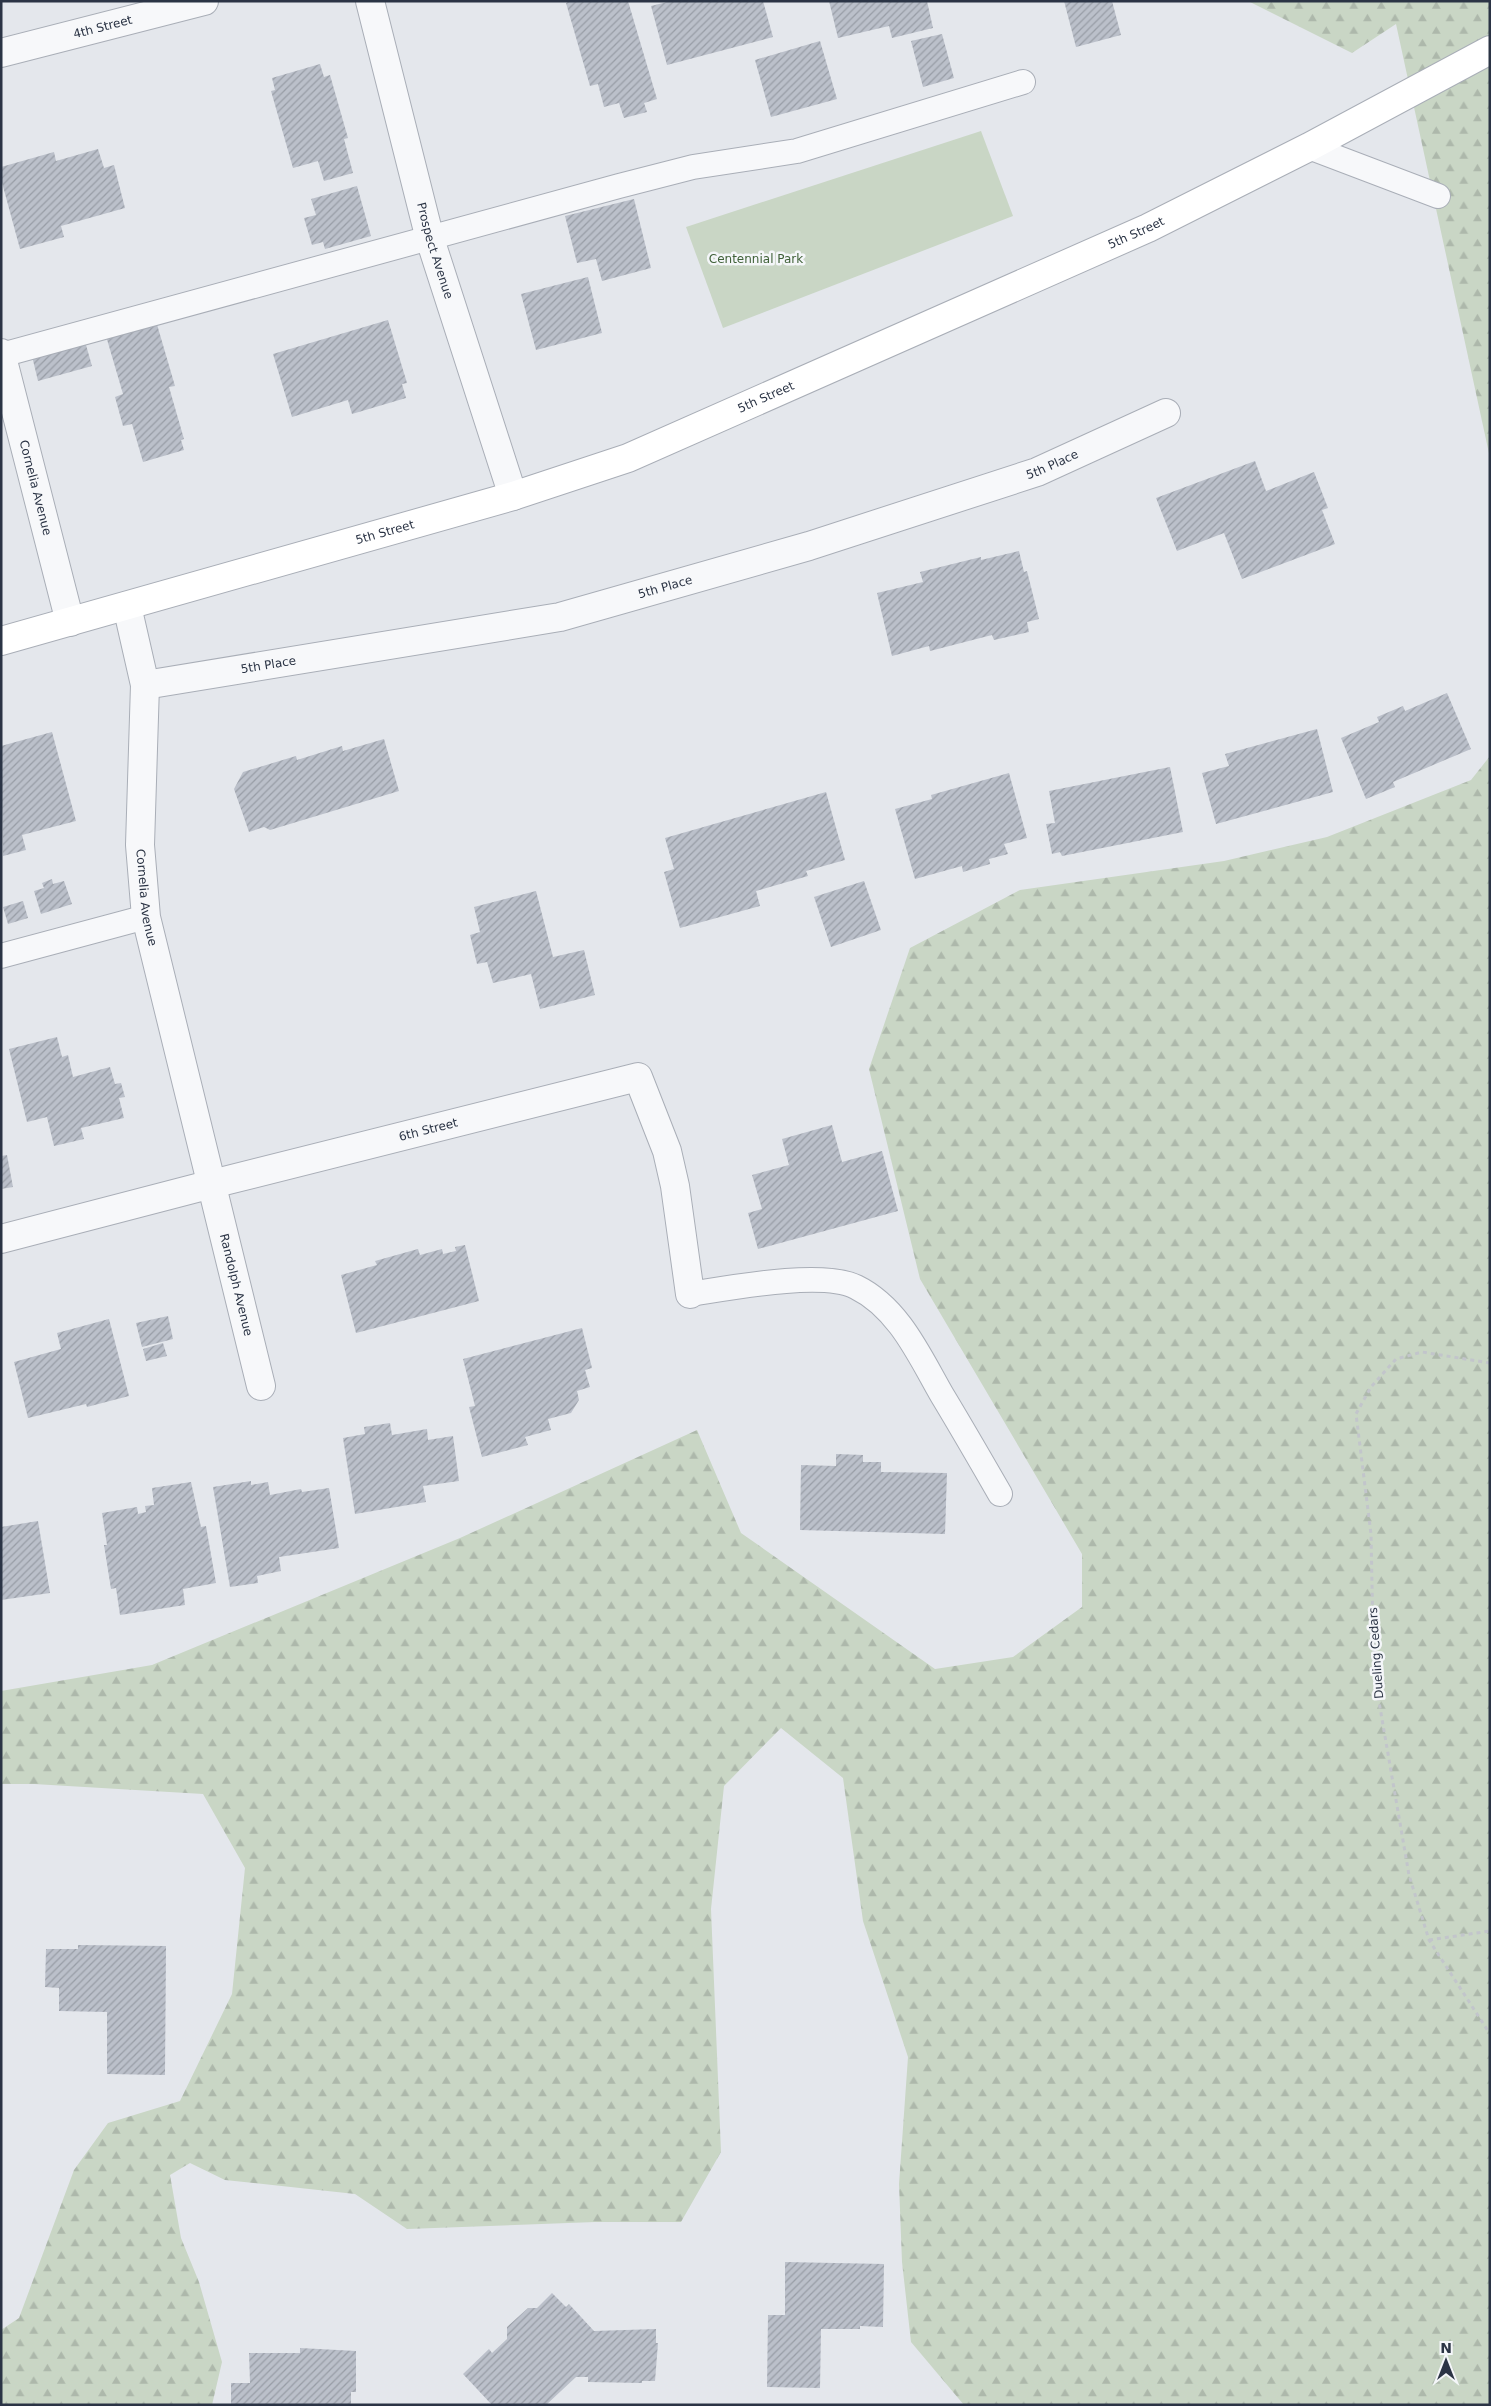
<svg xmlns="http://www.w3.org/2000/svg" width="1491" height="2406" font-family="'DejaVu Sans',sans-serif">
<defs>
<pattern id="forest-firs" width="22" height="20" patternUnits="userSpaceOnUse" patternTransform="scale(1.25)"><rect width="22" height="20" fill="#c9d6c5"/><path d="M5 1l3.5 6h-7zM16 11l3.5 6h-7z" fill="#adb8ab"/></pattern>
<pattern id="building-hatch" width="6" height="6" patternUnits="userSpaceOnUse" patternTransform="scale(1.25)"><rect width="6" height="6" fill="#bbc0ca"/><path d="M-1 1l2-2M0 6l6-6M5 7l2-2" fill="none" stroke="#989da6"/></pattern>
</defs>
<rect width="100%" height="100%" fill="#e4e7ec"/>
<path fill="#c9d6c5" d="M981,131L1013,216L723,328L686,227Z"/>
<path fill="url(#forest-firs)" d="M1248,1H1490V458L1396,24L1352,53Z
M1490,756V2405H964L911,2342L902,2262L899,2184L908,2057L863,1921L843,1778L781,1728L724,1786L711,1909L721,2152L681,2222H595L407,2229L355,2194L225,2180L190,2163L170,2175L181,2238L199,2282L222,2362L212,2405H1V2330L19,2318L74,2170L108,2123L180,2101L232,1994L245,1868L203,1794L34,1784H1V1691L152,1665L460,1538L697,1430L741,1533L935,1669L1013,1657L1082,1607V1554L920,1279L869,1069L910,948L1020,890L1224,861L1327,837L1471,780Z"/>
<path fill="url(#building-hatch)" d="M570,1H628L657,99L644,103L647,112L624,118L619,103L604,107L598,84L590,86L566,3Z
M671,1H763L773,37L667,65L651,6Z
M829,1H927L933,28L892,38L889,26L838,38Z
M1064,1H1112L1121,35L1076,47Z
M942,34L954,78L923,87L911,41Z
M820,41L837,99L771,117L755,60Z
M320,64L324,77L330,75L348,138L344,139L353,173L324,181L318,161L293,168L271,91L275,90L272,78Z
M98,149L104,168L114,165L125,208L61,226L64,237L20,249L1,179V167L54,152L56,161Z
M357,186L371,236L325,249L323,242L312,245L304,218L316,215L311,199Z
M634,199L651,268L602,281L596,259L577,263L565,216Z
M588,277L602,333L536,350L521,294Z
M388,320L407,383L402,384L406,398L352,414L348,400L292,417L273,354Z
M156,321L175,386L169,387L184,439L181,440L184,450L143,462L132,424L123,426L115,397L123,394L106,336Z
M84,338L92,366L38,381L31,352Z
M1255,461L1266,491L1314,472L1328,508L1322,510L1335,544L1242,579L1224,533L1177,551L1156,498Z
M1019,551L1024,572L1027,571L1039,619L1027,622L1029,632L994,640L992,635L930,651L929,646L892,656L877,593L923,582L920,572L981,557V560Z
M1447,693L1471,749L1393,782L1395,787L1366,799L1341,738L1379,722L1377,717L1403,706L1405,711Z
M1317,729L1333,792L1216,824L1202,773L1229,766L1225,754Z
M52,732L76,821L22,835L26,850L3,856L1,746Z
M384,739L399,791L270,830L264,827L249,832L234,789L243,772L296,756L297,760L342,746L343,751Z
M1170,767L1183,832L1062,856L1060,852L1052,854L1046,824L1055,823L1049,791Z
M1009,773L1027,838L1004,844L1008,854L989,859L990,864L963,872L962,866L915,879L895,809L932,799L931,795Z
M826,792L845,860L806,871L808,876L756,891L760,906L680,928L664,872L674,869L665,838Z
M52,879L53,884L64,881L72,904L41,914L34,891L44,888L42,883Z
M864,881L881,930L831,947L814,897Z
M536,891L553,957L584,950L595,995L540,1009L531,974L493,983L487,962L477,964L470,935L480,932L474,907Z
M23,901L28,918L8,924L3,907Z
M57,1037L62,1057L68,1055L73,1077L110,1067L115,1084L121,1083L125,1097L119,1098L124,1118L81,1128L84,1139L54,1146L47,1117L27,1122L9,1049Z
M832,1125L842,1162L882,1151L898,1211L758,1249L748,1213L762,1209L752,1175L789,1165L782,1139Z
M7,1155L13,1187L1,1189V1156Z
M465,1245L479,1301L356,1333L341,1275L377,1265L375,1261L418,1249L420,1255L442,1249L443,1254L456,1251L455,1247Z
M168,1316L173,1339L142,1347L136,1323Z
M109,1319L129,1396L87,1407L86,1404L28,1418L14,1362L61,1349L57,1333Z
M582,1328L592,1368L585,1370L590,1387L577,1391L579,1400L571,1413L548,1419L551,1430L525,1437L528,1445L482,1457L469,1407L475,1406L463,1359Z
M163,1343L167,1356L146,1361L143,1349Z
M390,1423L392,1435L427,1429L428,1440L453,1436L459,1481L423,1486L426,1502L355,1514L343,1438L365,1434L364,1427Z
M836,1454L863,1455V1462H881V1472L947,1473L945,1534L800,1530L801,1465L836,1466Z
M251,1481V1485L268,1482L270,1495L301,1489L302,1492L329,1488L339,1548L279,1557L281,1571L257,1576L258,1583L230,1587L213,1487Z
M191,1482L201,1527L206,1526L216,1583L183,1589L185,1605L120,1615L116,1588L111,1589L104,1545H107L102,1513L137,1507L138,1514L146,1512L145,1506L154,1505L152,1488Z
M38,1521L50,1593L1,1600V1527Z
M78,1945L166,1946L165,2075L107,2074V2012L59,2011V1988L45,1987L46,1949H78Z
M785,2262L884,2264L883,2327L860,2326V2329H821L820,2388L767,2387L768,2315H785Z
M552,2293L566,2307L569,2304L594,2331L656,2329V2343H658L655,2381H642V2383L588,2382V2377H576L546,2405H492L463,2374L489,2349L492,2353L507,2339V2327L528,2308H537Z
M300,2348L356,2351V2392H351V2405H231V2383H250L249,2353H300Z"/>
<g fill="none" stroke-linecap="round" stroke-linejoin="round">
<g stroke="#a9aeb7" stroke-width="26">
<path id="lane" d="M1309,147L1438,196
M2,355L619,186L693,167L797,151L1023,82
M1,956L146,917
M690,1294C729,1288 822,1270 856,1287C899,1308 920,1357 942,1395C962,1428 981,1461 1000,1494"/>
</g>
<g stroke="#a9aeb7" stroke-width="30">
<g id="street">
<path id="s1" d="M370,1L430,239L513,496"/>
<path id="s2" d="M1,53L204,1"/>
<path id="s3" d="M1,353L70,622"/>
<path id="s4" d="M127,606L145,685L140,845L146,917L261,1386"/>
<path id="s5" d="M145,685L560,617L809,546L1037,472L1166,413"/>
<path id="s6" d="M1,1239L212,1184L638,1077L667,1151L675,1186L690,1294"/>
</g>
</g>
<g stroke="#a9aeb7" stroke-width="30">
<g id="secondary">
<path id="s7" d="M1,641L513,496L628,458L1148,228L1309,147L1490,50"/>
</g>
</g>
<path stroke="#c2c5cb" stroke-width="3" stroke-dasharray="4 4" stroke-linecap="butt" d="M1490,1363L1422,1352L1396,1359L1371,1387L1356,1414L1371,1534L1373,1634L1378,1696L1409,1875L1429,1940L1490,2034
M1429,1940L1490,1931"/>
<use href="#lane" stroke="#f7f8fa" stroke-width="24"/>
<use href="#street" stroke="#f7f8fa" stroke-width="28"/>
<use href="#secondary" stroke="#fff" stroke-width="28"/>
</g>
<g text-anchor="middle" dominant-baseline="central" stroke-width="5" stroke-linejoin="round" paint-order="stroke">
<g font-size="12" fill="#2b3445" stroke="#f4f6f9">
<text stroke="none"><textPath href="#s2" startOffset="105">4th Street</textPath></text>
<text stroke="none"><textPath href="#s7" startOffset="1209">5th Street</textPath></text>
<text stroke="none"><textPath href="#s1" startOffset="258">Prospect Avenue</textPath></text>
<text stroke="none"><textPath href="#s7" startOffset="804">5th Street</textPath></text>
<text stroke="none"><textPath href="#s5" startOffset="936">5th Place</textPath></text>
<text stroke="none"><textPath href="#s3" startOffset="139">Cornelia Avenue</textPath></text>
<text stroke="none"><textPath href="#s7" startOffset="399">5th Street</textPath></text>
<text stroke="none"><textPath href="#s5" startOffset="530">5th Place</textPath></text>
<text stroke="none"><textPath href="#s5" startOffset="125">5th Place</textPath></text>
<text stroke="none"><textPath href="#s4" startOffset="294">Cornelia Avenue</textPath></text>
<text stroke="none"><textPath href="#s6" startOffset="441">6th Street</textPath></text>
<text stroke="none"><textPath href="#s4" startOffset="692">Randolph Avenue</textPath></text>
<text transform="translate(1376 1653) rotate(-94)">Dueling Cedars</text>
</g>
<g font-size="12" fill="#3f6138" stroke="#f4f6f9">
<text x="756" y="259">Centennial Park</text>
</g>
</g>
<rect width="1491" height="2406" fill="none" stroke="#2b3445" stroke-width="5"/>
<g transform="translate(1446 2361)" stroke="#f4f6f9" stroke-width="4" paint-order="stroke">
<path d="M0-4L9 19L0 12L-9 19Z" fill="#2b3445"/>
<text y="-8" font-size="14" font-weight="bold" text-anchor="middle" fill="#2b3445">N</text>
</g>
</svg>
